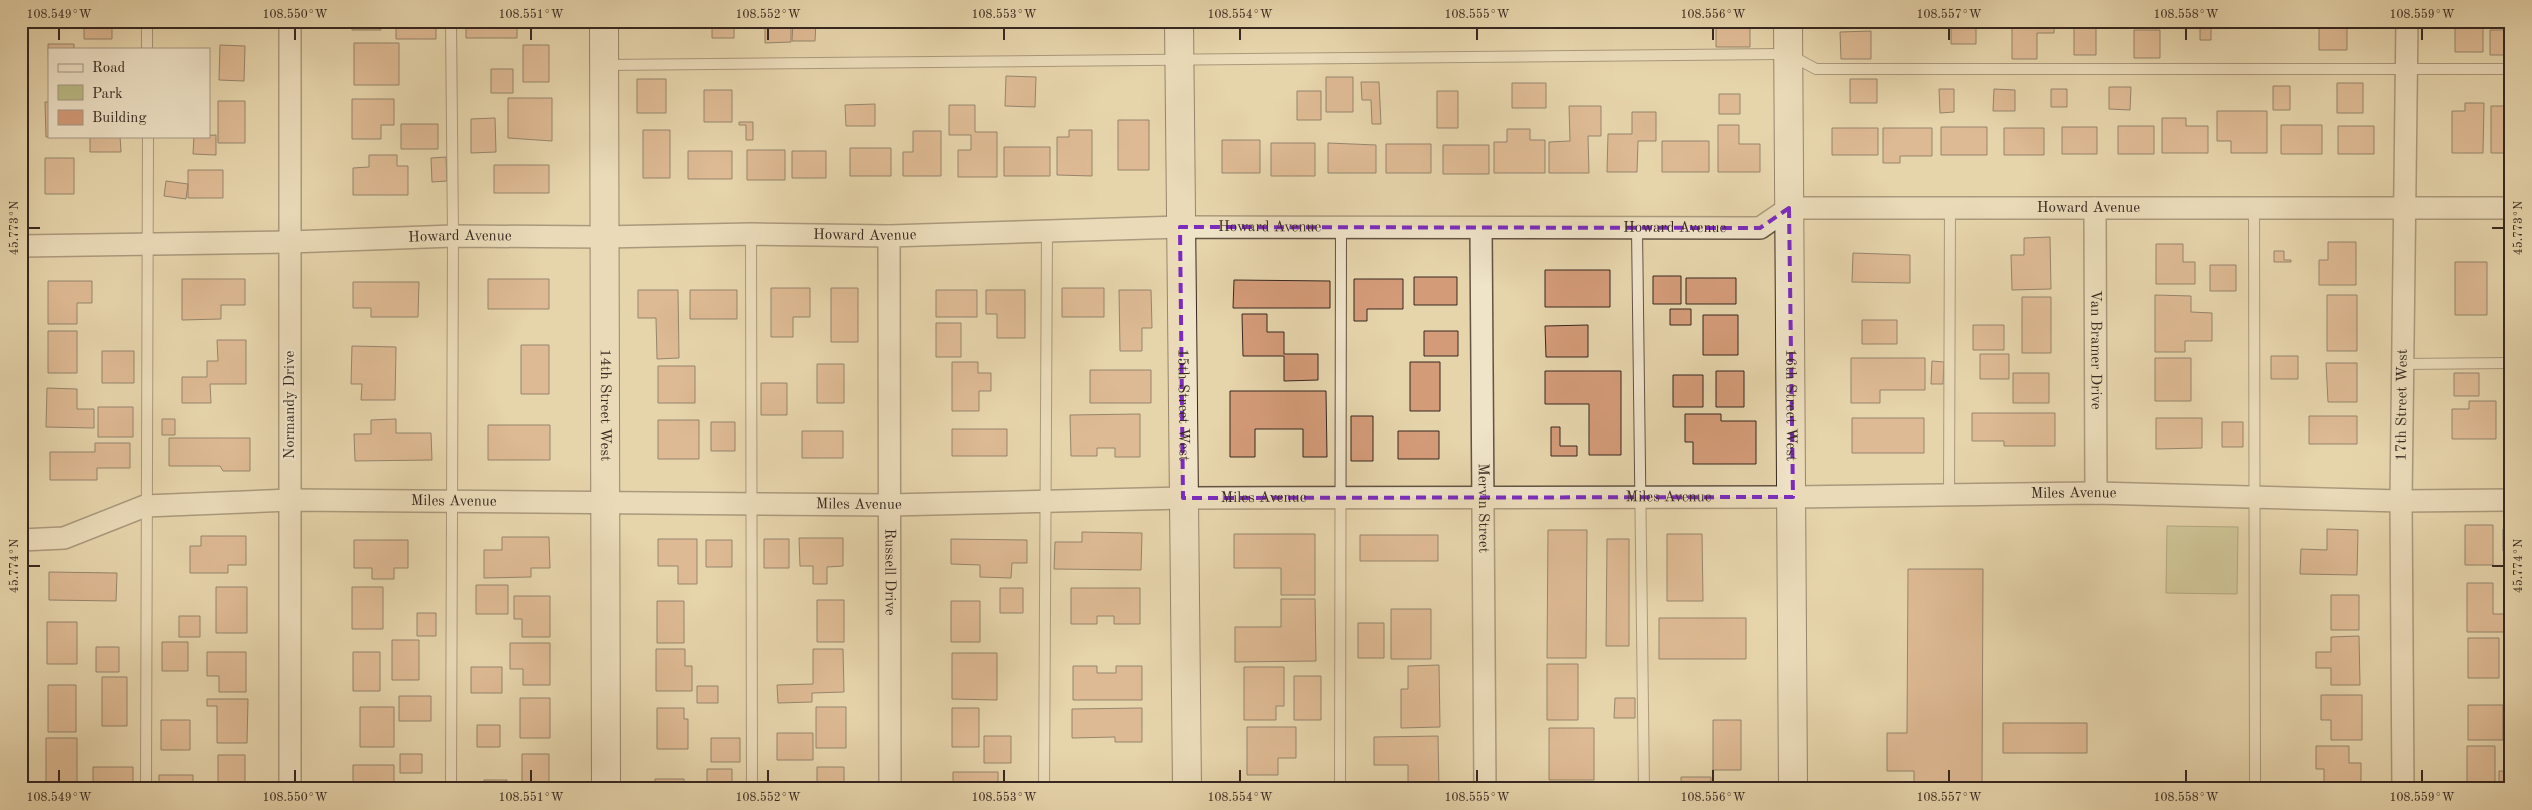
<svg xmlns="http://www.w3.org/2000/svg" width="2532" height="810" font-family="'Old Standard TT',serif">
<rect width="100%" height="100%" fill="#e6d4ab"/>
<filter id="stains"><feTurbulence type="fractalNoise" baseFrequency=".004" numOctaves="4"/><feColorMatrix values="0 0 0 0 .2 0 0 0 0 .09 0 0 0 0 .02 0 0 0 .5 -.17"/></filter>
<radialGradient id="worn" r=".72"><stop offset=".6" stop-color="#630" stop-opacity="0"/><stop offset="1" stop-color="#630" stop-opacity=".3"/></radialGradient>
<path fill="#babb85" stroke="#787252" d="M2167,526L2238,527L2237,594L2166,593Z"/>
<path fill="#d49b78" stroke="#372820" d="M48,21H73V22L48,23Z
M84,21H112V39H84Z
M219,21H244V26H219Z
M352,21H381V30H352Z
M396,21H436V39H396Z
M466,21H517V38H466Z
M522,21H550V27H522Z
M712,21H734V38H712Z
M765,21H791V42L765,43Z
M793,21H816L815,41H792Z
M1005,21H1029V27H1005Z
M1716,21H1750V47H1716Z
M1836,21H1864V27H1836Z
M1951,21H1976V44H1951Z
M2025,21H2054V33H2037V59H2012V28H2025Z
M2100,21H2129V25H2100Z
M2200,21H2211V40H2200Z
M2455,21H2483V52H2455Z
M2319,22H2347V50H2319Z
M2074,27H2096V55H2074Z
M2134,30H2160V58H2134Z
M2490,30H2511V55H2490Z
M1871,31V59H1841L1840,32Z
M354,43H399V85H354Z
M48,44H74V49H49V82Z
M220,45L245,46L244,81L219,80Z
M523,45H549V82H523Z
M491,69H513V93H491Z
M1006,76L1036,77L1035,107L1005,106Z
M1326,77H1353V112H1326Z
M637,79H666V113H637Z
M1850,79H1877V103H1850Z
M1361,82H1379L1381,124H1372L1371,100H1362Z
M1512,83H1546V108H1512Z
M2337,83H2363V113H2337Z
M2273,86H2290V110H2273Z
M2109,87H2131L2130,110L2109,109Z
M1939,89H1954V112L1940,113Z
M1994,89L2015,90V111H1993Z
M2051,89H2067V107H2051Z
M704,90H732V122H704Z
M1297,91H1321V120H1297Z
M1437,91H1458V128H1437Z
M1719,94H1740V114H1719Z
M508,98H552V141L508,138Z
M352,99H394V125H381V139H352Z
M218,101H245V143H218Z
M45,102H49V136H82L46,137Z
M2465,103H2484L2483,153H2452V111H2465Z
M875,104V126H846L845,105Z
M949,105H975V132H997V177H958V150H971V135H949Z
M1569,106H1601V136H1588L1589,173H1549V142L1570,141Z
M2491,106H2511V153H2491Z
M2217,111H2267V153H2231V141H2217Z
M1632,112H1656V141H1638L1637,172H1607L1608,134H1632Z
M495,118L496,152L471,153V119Z
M2162,118H2186V126H2208V153H2162Z
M1118,120H1149V170H1118Z
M739,122H753V140H746V125H739Z
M401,124H438V149H401Z
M1718,125H1739V144H1760V172H1718Z
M2281,125H2322V154H2281Z
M2118,126H2154V154H2118Z
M2338,126H2374V154H2338Z
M1941,127H1987V155H1941Z
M2062,127H2097V154H2062Z
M1832,128H1878V155H1832Z
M1883,128H1932V156H1900V163H1883Z
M2004,128H2044V155H2004Z
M1507,129H1530V140H1545V173H1494V142H1507Z
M643,130H670V178H643Z
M1069,130H1092V176L1057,175V137H1069Z
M913,131H941V176H903V152H913Z
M216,135V155L193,154L194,136Z
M90,136H120L121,152H90Z
M1222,140H1260V173H1222Z
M1662,141H1709V172H1662Z
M1271,143H1315V176H1271Z
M1328,143L1376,145V173H1328Z
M1386,144H1431V173H1386Z
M1443,145H1489V174H1443Z
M1004,147H1050V176H1004Z
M850,148H891V176H850Z
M747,150H785V180H747Z
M688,151H732V179H688Z
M792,151H826V178H792Z
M369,155H397V166H408V195H353V168L369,167Z
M446,157L447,181L432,182L431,158Z
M45,158H74V194H45Z
M494,165H549V193H494Z
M188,170H223V198H188Z
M166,181L188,184L186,199L164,196Z
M2050,237L2051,289L2012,290L2011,255H2024V238Z
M2328,242H2356V285H2319V260H2328Z
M2156,244H2183V262H2195V284H2156Z
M2274,251H2284V260H2291V262H2274Z
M1853,253L1910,255V283L1852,282Z
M2455,262H2487V315H2455Z
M2210,265H2236V291H2210Z
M1545,270H1610V307H1545Z
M1653,276H1681V304H1653Z
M1414,277H1457V305H1414Z
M1686,278H1736V304H1686Z
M182,279H245V305H221V319L182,320Z
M488,279H549V309H488Z
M1354,279H1403V309H1367V321H1354Z
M1234,280L1330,281V308H1233Z
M48,281H92V303H77V324H48Z
M353,282H419L418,317H371V308H353Z
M771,288H810V317H793V337H771Z
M831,288H858V342H831Z
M1062,288H1104V317H1062Z
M638,290H678L679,358L657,359L656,318H638Z
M690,290H737V319H690Z
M936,290H977V317H936Z
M986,290H1025V338H997V314H986Z
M1119,290H1151L1152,328H1142V351H1120Z
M2155,295L2191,296V312L2212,313V341H2185V352H2155Z
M2327,295H2357V351H2327Z
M2022,297H2051V353H2022Z
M1670,309H1691V325H1670Z
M1242,314H1267V332H1284V354H1318V380L1284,381V356H1243Z
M1703,315H1738V355H1703Z
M1862,320H1897V344H1862Z
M936,323H961V357H936Z
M1588,325V357H1546L1545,326Z
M1973,325H2004V350H1973Z
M48,331H77V373H48Z
M1424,331H1458V356H1424Z
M217,340H246V384H210L211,403H182V377H207V361H218Z
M521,345H549V394H521Z
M352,346L396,347L395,400H361L362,384H351Z
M102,351H134V383H102Z
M1980,354H2009V379H1980Z
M2271,356H2298V379H2271Z
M1851,358H1925V390H1880V403H1851Z
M2155,358H2191V401H2155Z
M1932,361L1944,362L1943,384H1931Z
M952,362H978V373H991V391H979V411H952Z
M1410,362H1440V411H1410Z
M2326,363H2357V402H2328Z
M817,364H844V403H817Z
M658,366H695V403H658Z
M1090,370H1151V403H1090Z
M1545,371H1621V455H1589V404H1545Z
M1716,371H1744V407H1716Z
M2013,373H2049V403H2013Z
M2454,373H2479V396H2454Z
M1673,375H1703V407H1673Z
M761,383H787V415H761Z
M47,388L77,389V409H94V428L46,427Z
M1230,391H1326L1327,457H1303V429H1255V457H1230Z
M2469,401H2496V439H2452V409H2469Z
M2506,403H2511V431H2506Z
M98,407H133V437H98Z
M1972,413H2055V446H2004V441H1972Z
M1140,414V457H1115V448H1097V456H1071L1070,415Z
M1685,414H1721V421H1756V464H1693V442H1685Z
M1351,416H1373V461H1351Z
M2309,416H2357V444H2309Z
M1852,418H1924V453H1852Z
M2156,418H2202V448L2156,449Z
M162,419H175V435H162Z
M396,419V433H431L432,460L355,461L354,434H371V420Z
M658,420H699V459H658Z
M711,422H735V451H711Z
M2222,422H2243V447H2222Z
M488,425H550V460H488Z
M1551,427H1560V446H1577V456H1551Z
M952,429H1007V456H952Z
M802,431H843V458H802Z
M1398,431H1439V459H1398Z
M169,438H250V471H223L220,466H169Z
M95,443H130V468H97V480H50V452H95Z
M2465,525H2493V565H2465Z
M2327,529L2358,530L2357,575L2300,574L2301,549L2327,550Z
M2503,529H2511V551H2503Z
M1548,530H1587L1586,658H1547Z
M1082,532L1142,533L1141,570L1054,569L1055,542H1082Z
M1234,534H1315V595H1281V568H1234Z
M1667,534H1702L1703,601H1667Z
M1360,535H1438V561H1360Z
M201,536H246V565H228V573H190V546H201Z
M502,537H549L550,568H531V577L484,578V550H502Z
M799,538H843V566L827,567V584H813V566H800Z
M658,539H697V584H678V566H658Z
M764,539H789V568H764Z
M951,539L1027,540V563H1012L1011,578L980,577V565L951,564Z
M1607,539H1629V646H1606Z
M354,540H408V568H394V579H372V568H354Z
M706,540H732V567H706Z
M1908,569H1983L1982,789H1920V786H1914V771H1887V733H1907Z
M49,572L117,573L116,601L49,600Z
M2467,583H2493V614H2504V632H2467Z
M476,585H508V614H476Z
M216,587H247V633H216Z
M352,587H383V629H352Z
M1000,588H1023V613H1000Z
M1071,588H1140V624H1114V616H1097V624H1071Z
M2331,595H2359V630H2331Z
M514,596H550V637H522V619H514Z
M1281,599H1315L1316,661L1235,662V627H1281Z
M817,600H844V642H817Z
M657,601H684V643H657Z
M951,601H980V642H951Z
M1391,609H1431V659H1391Z
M417,613H436V636H417Z
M179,616H200V637H179Z
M1659,618H1746V659H1659Z
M47,622H77V664H47Z
M1358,623H1384V658H1358Z
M2359,636L2360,685H2331V668H2316V652H2331V637Z
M2468,638H2499V678H2468Z
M392,640H419V680H392Z
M162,642H188V671H162Z
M510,643H550V685H523V669H510Z
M96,647H119V672H96Z
M656,649H685V666H692V691H656Z
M813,649H843L844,692L812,693V702L778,703L777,685L813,684Z
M207,652H246V692H219V676H207Z
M353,652H380V691H353Z
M952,653H997V700L952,699Z
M1547,664H1578V720H1547Z
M1439,665L1440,727L1401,728V689H1408V666Z
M1073,666H1097V673H1116V666H1142V700H1073Z
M471,667H502V693H471Z
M1244,667H1284V706H1276V720H1244Z
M1294,676H1321V720H1294Z
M102,677H127V726H102Z
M48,685H76V732H48Z
M697,686H718V703H697Z
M2321,695H2362V740H2331V720H2321Z
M399,696H431V721H399Z
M520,698H550V738H520Z
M1615,698H1635V718H1614Z
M207,699H248L247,743H217V706H207Z
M2468,705H2503V740H2468Z
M360,707H394V747H360Z
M816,707H846V748H816Z
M657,708H684V719H688V749H657Z
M952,708H979V747H952Z
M1142,708V742H1115V737L1072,738V709Z
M161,720H190V750H161Z
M1713,720H1741V770H1713Z
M2003,723H2087V753H2003Z
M477,725H500V747H477Z
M1247,727H1296V758H1278V775H1247Z
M1549,728H1594V780H1549Z
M777,733H813V760H777Z
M984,736H1011V763H984Z
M1438,736L1439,789H1408V765H1374V737Z
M46,738H77V789H46Z
M711,738H740V762H711Z
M2316,746H2349V763H2361V789H2324V769H2316Z
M2467,746H2495V788H2467Z
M400,754H422V773H400Z
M522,754H549V789H522Z
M218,755H245V789H218Z
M353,765H394V787L353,789Z
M93,767H133V789H93Z
M817,767H844V789H817Z
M707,769H732V789H707Z
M2499,771H2511V789H2499Z
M953,772H998V789H953Z
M159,775H193V789H159Z
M1681,777H1711V789H1681Z
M655,779H684V789H655Z
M484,780H507V789H484Z
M1087,784H1142V789H1087Z"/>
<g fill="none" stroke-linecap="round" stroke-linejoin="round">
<g stroke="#635343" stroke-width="12">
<path id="lane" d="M147,21V49
M451,21L453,236L451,789
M605,65L1788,54L1816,69H2511
M2254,208L2255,789
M1637,228L1644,789
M751,234L752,789
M2402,364L2511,363
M1949,494L1950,208
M146,789L148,136
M1044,789L1047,231
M1340,789L1341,228"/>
</g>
<g stroke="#635343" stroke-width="24">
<g id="street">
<path d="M290,21V789"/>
<path id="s1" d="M2095,208L2096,493"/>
<path id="s2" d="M1481,228L1485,789"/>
<path id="s3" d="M889,236L890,789"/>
<path id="s4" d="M21,246L290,242L453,236L604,237L751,234L889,236L1180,227L1760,228L1789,208H2511"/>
<path id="s5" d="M21,540L64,538L145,506L290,500L890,505L1183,498L1793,497L2096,493L2401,501L2511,500"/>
<path id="s6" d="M2403,789L2401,501L2407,21"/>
</g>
</g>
<g stroke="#372820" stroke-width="30">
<g id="secondary">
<path id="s7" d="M604,21L606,789"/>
<path id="s8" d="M1179,21L1187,789"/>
<path id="s9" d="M1788,21L1793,789"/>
</g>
</g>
<use href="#lane" stroke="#efe3c8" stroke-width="10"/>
<use href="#street" stroke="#efe3c8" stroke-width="21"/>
<use href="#secondary" stroke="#efe3c8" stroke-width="28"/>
</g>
<path d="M0 0H2532V810H0ZM1789,208L1793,497L1183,498L1180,227L1760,228Z" fill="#e6d4ab" fill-opacity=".55" fill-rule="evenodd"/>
<path fill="none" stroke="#7b2cbf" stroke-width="4" stroke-dasharray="10 6" stroke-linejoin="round" d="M1789,208L1793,497L1183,498L1180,227L1760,228Z"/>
<path fill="none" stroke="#372820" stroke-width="2" d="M59,28V40M295,28V40M531,28V40M768,28V40M1004,28V40M1240,28V40M1477,28V40M1713,28V40M1949,28V40M2186,28V40M2422,28V40M28,228H40M2492,228H2504M28,566H40M2492,566H2504M59,770V782M295,770V782M531,770V782M768,770V782M1004,770V782M1240,770V782M1477,770V782M1713,770V782M1949,770V782M2186,770V782M2422,770V782"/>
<g text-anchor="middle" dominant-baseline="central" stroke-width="4.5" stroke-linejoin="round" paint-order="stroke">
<g font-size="15" fill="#372820" stroke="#efe3c8">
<text stroke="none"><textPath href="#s4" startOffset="2074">Howard Avenue</textPath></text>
<text stroke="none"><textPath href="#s4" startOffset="1249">Howard Avenue</textPath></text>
<text stroke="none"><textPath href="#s4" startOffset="1654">Howard Avenue</textPath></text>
<text stroke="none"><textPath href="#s4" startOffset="844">Howard Avenue</textPath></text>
<text stroke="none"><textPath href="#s4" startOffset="439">Howard Avenue</textPath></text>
<text stroke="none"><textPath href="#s1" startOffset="142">Van Bramer Drive</textPath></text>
<text transform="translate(290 405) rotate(-90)">Normandy Drive</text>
<text stroke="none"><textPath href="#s7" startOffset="384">14th Street West</textPath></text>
<text stroke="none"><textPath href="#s8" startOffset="384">15th Street West</textPath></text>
<text stroke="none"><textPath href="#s9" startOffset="384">16th Street West</textPath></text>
<text stroke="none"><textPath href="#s6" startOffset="384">17th Street West</textPath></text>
<text stroke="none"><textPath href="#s5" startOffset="2059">Miles Avenue</textPath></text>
<text stroke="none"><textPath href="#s5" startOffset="1654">Miles Avenue</textPath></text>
<text stroke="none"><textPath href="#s5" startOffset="1249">Miles Avenue</textPath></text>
<text stroke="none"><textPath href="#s5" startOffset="439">Miles Avenue</textPath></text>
<text stroke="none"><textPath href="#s5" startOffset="844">Miles Avenue</textPath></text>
<text stroke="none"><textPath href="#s2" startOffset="280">Mervin Street</textPath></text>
<text stroke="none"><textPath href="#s3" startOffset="336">Russell Drive</textPath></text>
</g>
</g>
<rect width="2532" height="810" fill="none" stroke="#e6d4ab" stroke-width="55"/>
<rect x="48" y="48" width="162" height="90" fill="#efe3c8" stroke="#a59885"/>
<rect x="58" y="64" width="25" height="8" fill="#efe3c8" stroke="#a59885"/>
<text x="92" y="72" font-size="15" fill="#372820">Road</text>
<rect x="58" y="85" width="25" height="15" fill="#babb85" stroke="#a59885"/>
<text x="92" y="98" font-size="15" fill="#372820">Park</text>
<rect x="58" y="110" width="25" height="15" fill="#d49b78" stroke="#a59885"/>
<text x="92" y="122" font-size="15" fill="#372820">Building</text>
<rect x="28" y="28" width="2476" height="754" fill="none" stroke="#372820" stroke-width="2"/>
<g font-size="12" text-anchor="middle" fill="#372820">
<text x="59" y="18">108.549°W</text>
<text x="295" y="18">108.550°W</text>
<text x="531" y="18">108.551°W</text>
<text x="768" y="18">108.552°W</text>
<text x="1004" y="18">108.553°W</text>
<text x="1240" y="18">108.554°W</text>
<text x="1477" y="18">108.555°W</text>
<text x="1713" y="18">108.556°W</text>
<text x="1949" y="18">108.557°W</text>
<text x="2186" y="18">108.558°W</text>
<text x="2422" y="18">108.559°W</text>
<text transform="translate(2518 228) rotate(-90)" y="4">45.773°N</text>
<text transform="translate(14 228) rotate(-90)" y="4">45.773°N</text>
<text transform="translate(2518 566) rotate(-90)" y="4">45.774°N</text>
<text transform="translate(14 566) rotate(-90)" y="4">45.774°N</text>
<text x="59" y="801">108.549°W</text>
<text x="295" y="801">108.550°W</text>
<text x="531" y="801">108.551°W</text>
<text x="768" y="801">108.552°W</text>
<text x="1004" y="801">108.553°W</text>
<text x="1240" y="801">108.554°W</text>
<text x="1477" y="801">108.555°W</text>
<text x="1713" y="801">108.556°W</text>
<text x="1949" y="801">108.557°W</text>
<text x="2186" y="801">108.558°W</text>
<text x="2422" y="801">108.559°W</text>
</g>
<rect width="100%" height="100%" filter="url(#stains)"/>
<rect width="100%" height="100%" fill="url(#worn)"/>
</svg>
